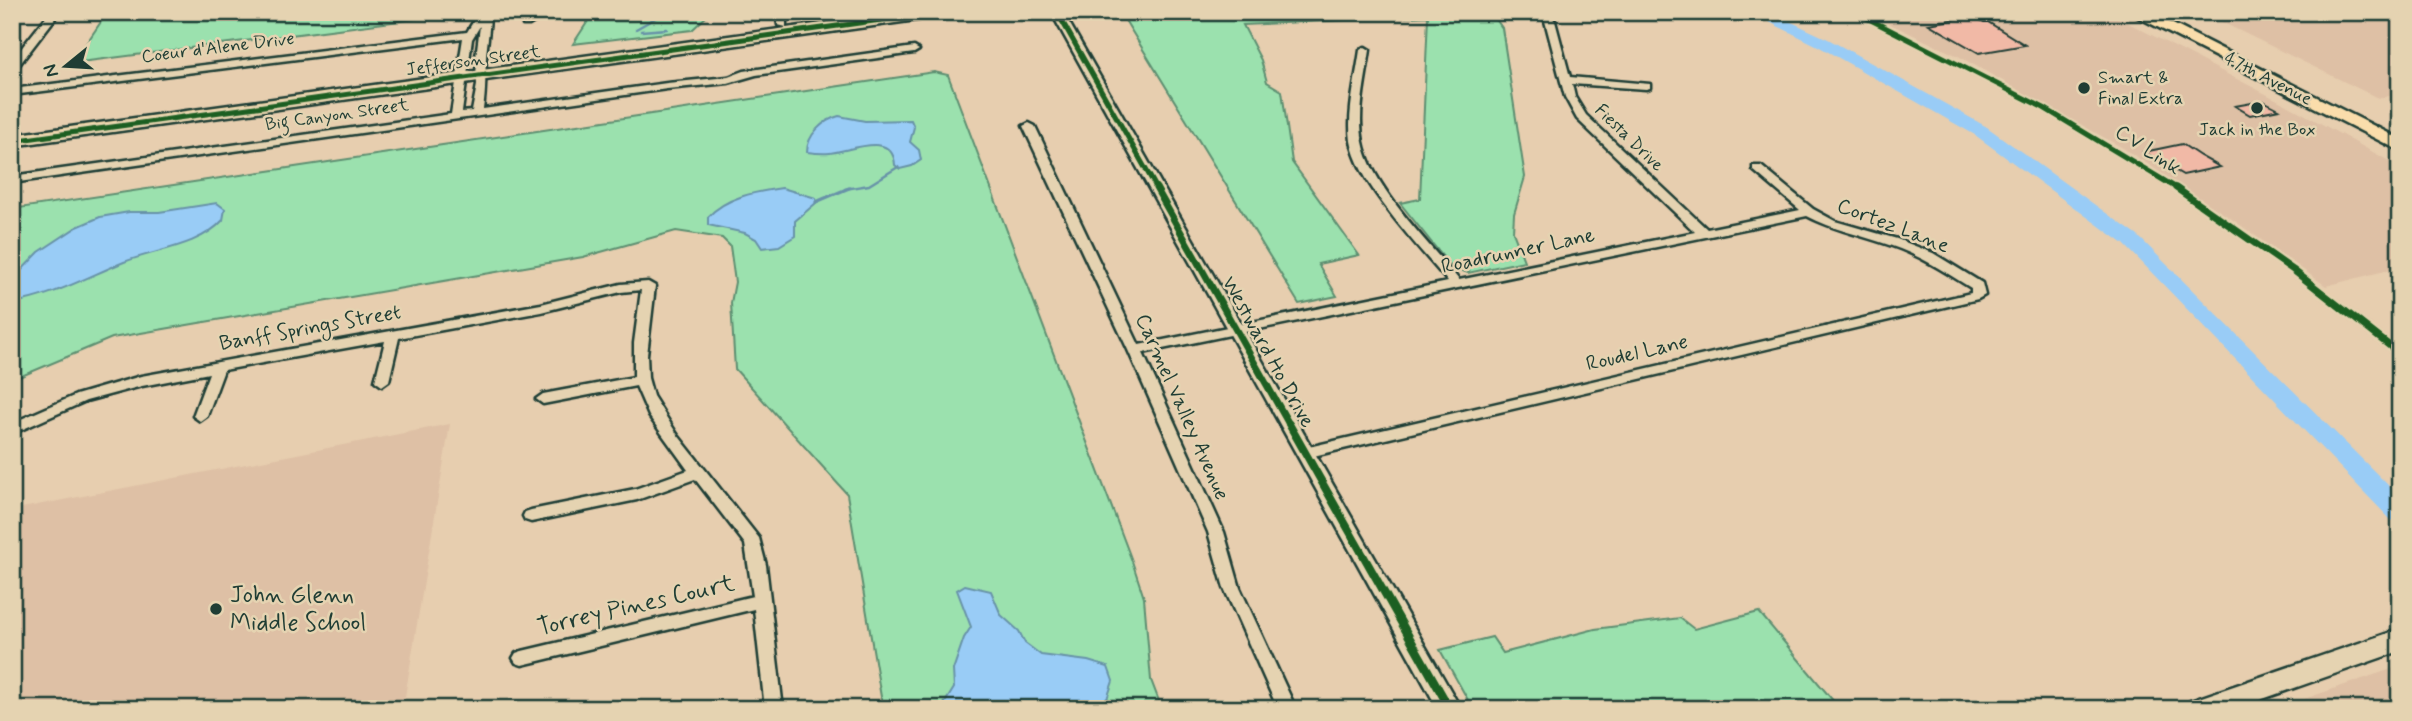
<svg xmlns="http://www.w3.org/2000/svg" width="2412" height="721" font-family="Mynerve,sans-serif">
<rect width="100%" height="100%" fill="#e7ceaf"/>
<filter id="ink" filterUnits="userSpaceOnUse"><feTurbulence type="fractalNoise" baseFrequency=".0143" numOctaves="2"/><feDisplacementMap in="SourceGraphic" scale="14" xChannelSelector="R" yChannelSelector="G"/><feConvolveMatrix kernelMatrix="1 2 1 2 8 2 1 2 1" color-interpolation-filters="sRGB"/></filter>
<g filter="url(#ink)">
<path fill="#dec0a5" d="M1865,12H2107L2291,107L2400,167V267L2326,286L2229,217L2123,148L1960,57Z
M2201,12H2400V94L2378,98Z
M450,424L403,709H12V510Z
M2400,666V709H2275Z"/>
<path fill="#9be1ae" stroke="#5d8f71" stroke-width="2" d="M470,12L73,63L107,13Z
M594,12H711L692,30L573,44Z
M1120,12H1491L1502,28L1525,177L1514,214L1513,232L1524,261L1468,273L1451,267L1400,203L1420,199L1428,16L1243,25L1261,60L1267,82L1282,91L1292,162L1359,255L1318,264L1337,296L1299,304Z
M934,72L948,75L1132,561L1144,598L1151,680L1162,709H883L847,494L735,369L731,303L735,282L730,246L722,238L676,231L583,257L112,338L12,380V209Z
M1759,612L1840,709H1473L1440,650L1492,637L1503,653L1595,629L1680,618L1694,629Z"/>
<path fill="#99ccf6" stroke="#6893a8" stroke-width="2" d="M839,116L865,121L911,120L914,127L910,142L919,150L921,160L912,166L900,169L895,165C893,130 851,151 830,153C822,154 814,153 807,152C807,135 823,120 839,116Z
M782,188L816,198V203L795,221V236L779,246L762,248L756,239L745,233L708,225V217C726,197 755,192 782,188Z
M217,203L225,209L223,220C200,246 155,250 124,262C87,277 52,297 12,303V280L39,252L77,227L100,217L129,212H159Z
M965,585L991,591L1001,615L1019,631L1025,643L1041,655L1088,661L1108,667L1113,681L1107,699L1090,709H941L954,688L953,670L964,638L971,627L957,590Z"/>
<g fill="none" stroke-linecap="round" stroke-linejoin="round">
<path stroke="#6893a8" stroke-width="2.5" d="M636,29L666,12
M641,31L667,29
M845,189L869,185L898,167"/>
<path stroke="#6893a8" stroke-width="3.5" d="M816,202L849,188"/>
<path fill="#99ccf6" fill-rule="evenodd" d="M1749,12H1770L1828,39L1987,127L2138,236L2400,497V522L2391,520L2124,244L1975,135L1816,45Z"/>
</g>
<path fill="#f1b9a6" stroke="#1f3d34" stroke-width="2" d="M1973,16L1984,22H1988L2025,45L1979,53L1929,24Z
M2263,101L2279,109L2250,115L2235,106Z
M2182,144L2200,156L2220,167L2183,175L2144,152Z"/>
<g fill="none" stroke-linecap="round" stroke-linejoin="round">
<g stroke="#1f3d34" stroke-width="5">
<path id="minor" d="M50,12H60L16,69L12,70V60Z
M479,12H490C490,28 487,42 486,58C485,76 486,91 483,109L667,83L728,77L744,71L914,47L919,50L914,53L756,75L728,83L667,89L12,183V176L451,114L463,38L12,95V89L467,32ZM480,26L476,57L477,85L472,111L462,112L472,39Z
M538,12H551L529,25H523V21Z
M776,12H786V27L778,25Z
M1538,12H1548L1555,21L1570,77L1650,84V88L1646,89L1572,84L1575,97L1586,115L1707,229L1800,210L1753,170V166H1761L1813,209L1835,221L1897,239L1933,253L1982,283L1985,295L1978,299L1305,458L1300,457L1297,453L1300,449L1971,293V288C1944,271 1919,255 1889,245C1861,235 1833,230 1807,216L1143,353L1224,532L1240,588L1296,709H1278L1224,588L1208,532L1128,350L1023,126L1029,123L1035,126L1139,345L1448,282C1419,247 1358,184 1351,141C1347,112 1356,79 1360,50L1365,47L1370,50C1366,79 1357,113 1363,142C1371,186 1431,245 1459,280L1695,232L1577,119L1565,97L1545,21Z
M648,282L655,286L647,355L648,378L653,396L677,434L759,538L766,565L783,709H765L754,609L522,665L516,663L513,658L516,653L522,651L753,596L745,544L695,479L637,500L531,522L525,520L523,516L525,512L531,510L635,489L688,470L649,416L636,386L543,404L536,399L543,394L634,377V343L641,290L621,292L541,312L399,338L389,381L382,386L375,381L385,341L224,370L207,416L200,421L193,416L209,373L142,386L86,401L12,434V423L76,395L141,376L541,304L621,284Z"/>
</g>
<g stroke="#1f3d34" stroke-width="5">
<path id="tertiary" d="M1051,12H1063L1461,709H1438Z"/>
</g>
<g stroke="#1f3d34" stroke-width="5">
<path id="secondary" d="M2400,629V651L2234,709H2186L2190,701Z"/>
</g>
<g stroke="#1f3d34" stroke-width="5">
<path id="primary" d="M902,12H946L938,17L12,146V135Z
M2128,12H2149L2400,139V151Z"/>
</g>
<use href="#minor" fill="#e5d3b1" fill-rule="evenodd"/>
<use href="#tertiary" fill="#e5d3b1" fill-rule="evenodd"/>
<use href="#secondary" fill="#e5d3b1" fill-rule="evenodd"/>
<use href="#primary" fill="#faddab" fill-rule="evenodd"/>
<g stroke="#e5d3b1" stroke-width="9">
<path id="cycleway-far2" d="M1057,12L1157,189
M1855,12L2044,108L2178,189
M12,141L938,12"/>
</g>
<g stroke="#e5d3b1" stroke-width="11">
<path id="cycleway-far1" d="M1156,188L1290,426
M2176,188L2293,270L2400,354"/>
</g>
<g stroke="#e5d3b1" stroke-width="12">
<path id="cycleway" d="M1289,424L1450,709"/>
</g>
<use href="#cycleway-far2" stroke="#1b5e20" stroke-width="5"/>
<use href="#cycleway-far1" stroke="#1b5e20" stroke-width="7"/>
<use href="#cycleway" stroke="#1b5e20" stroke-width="8"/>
</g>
</g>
<g fill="#1f3d34" stroke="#e5d3b1" stroke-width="2.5">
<circle cx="2084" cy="88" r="7"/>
<circle cx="2257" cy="108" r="7"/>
<circle cx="216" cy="609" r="7"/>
</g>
<g text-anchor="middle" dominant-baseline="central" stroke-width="5" stroke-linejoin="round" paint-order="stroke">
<g font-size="18" fill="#1f3d34" stroke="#e5d3b1">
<text transform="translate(218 48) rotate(-7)">Coeur d'Alene Drive</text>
<text transform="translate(473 61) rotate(-8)">Jefferson Street</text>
<text transform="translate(2268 79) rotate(27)">47th Avenue</text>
<text transform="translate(337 115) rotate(-8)">Big Canyon Street</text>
<text transform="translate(1629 138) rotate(44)">Fiesta Drive</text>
</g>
<g font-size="18" fill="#1f3d34" stroke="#e5d3b1" text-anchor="start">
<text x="2098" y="78">Smart &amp;<tspan x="2098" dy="21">Final Extra</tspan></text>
<text x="2257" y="130" text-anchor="middle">Jack in the Box</text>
</g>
<g font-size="21" fill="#1f3d34" stroke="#e5d3b1">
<text transform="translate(2148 150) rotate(33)">CV Link</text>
<text transform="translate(1893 226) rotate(21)">Cortez Lane</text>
<text transform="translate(1518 251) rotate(-12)">Roadrunner Lane</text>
<text transform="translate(310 328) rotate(-10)">Banff Springs Street</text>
<text transform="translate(1268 352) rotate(61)">Westward Ho Drive</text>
<text transform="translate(1637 353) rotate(-13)">Roudel Lane</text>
<text transform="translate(1182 407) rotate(66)">Carmel Valley Avenue</text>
</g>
<g font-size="24" fill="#1f3d34" stroke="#e5d3b1" text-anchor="start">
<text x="230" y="595">John Glenn<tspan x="230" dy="28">Middle School</tspan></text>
</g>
<g font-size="24" fill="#1f3d34" stroke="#e5d3b1">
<text transform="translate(636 606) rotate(-13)">Torrey Pines Court</text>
</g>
</g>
<rect width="2412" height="721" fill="none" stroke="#e5d3b1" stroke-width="42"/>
<rect x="21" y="21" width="2370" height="679" fill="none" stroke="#1f3d34" stroke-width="2.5" filter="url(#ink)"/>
<g transform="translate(66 66) rotate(252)" stroke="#e5d3b1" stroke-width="5" paint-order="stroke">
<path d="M0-5L12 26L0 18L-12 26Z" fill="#1f3d34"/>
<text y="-10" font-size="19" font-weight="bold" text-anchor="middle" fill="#1f3d34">N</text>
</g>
</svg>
